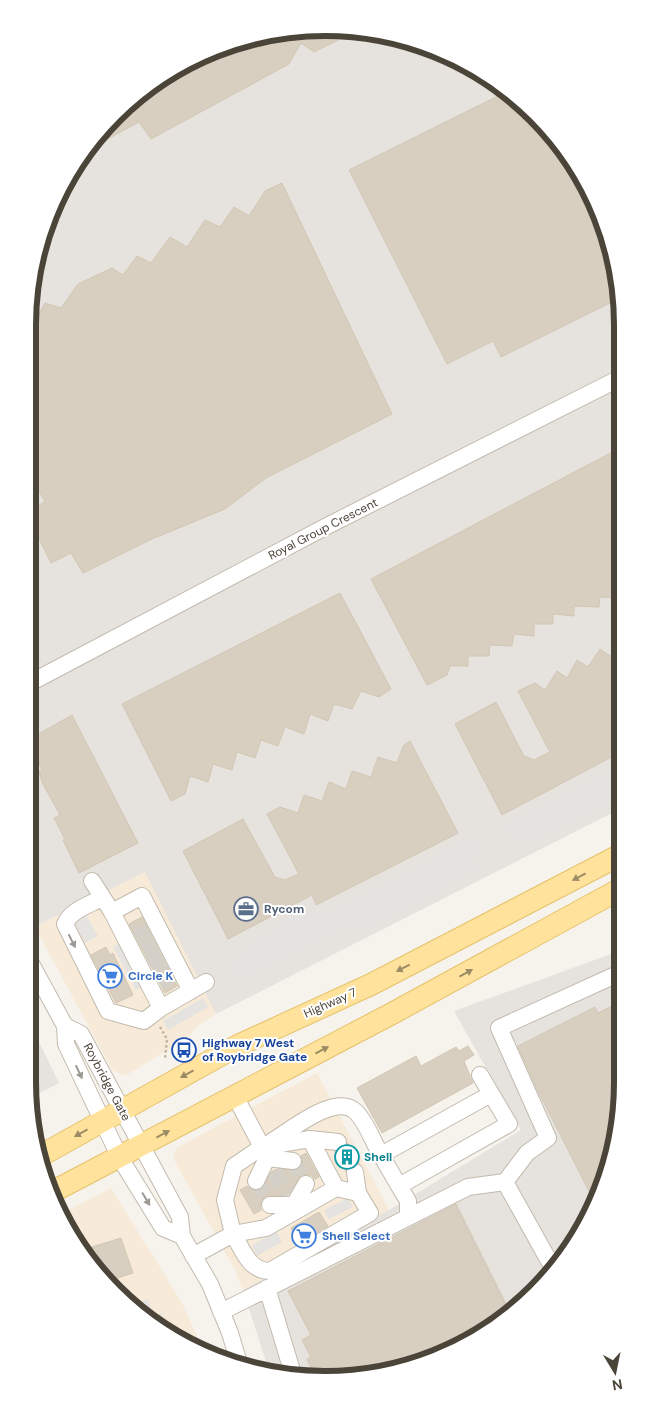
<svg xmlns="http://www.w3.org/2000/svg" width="650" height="1407" font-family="'DM Sans',sans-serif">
<rect width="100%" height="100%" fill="#f6f3ec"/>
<path fill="#f7ead8" d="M145,872L216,1014L197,1026L189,1037L125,1076L112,1070L35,927Z
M317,1073L389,1210L243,1290L235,1270L173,1158L176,1148Z
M111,1188L182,1303L203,1350L177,1340L101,1278L63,1213Z"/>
<path fill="#e6e2dd" d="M325,28L439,50L506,89L561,144L600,211L620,286L622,808L216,1014L145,872L28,930V325L50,211L114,115L211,50Z
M622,950V1082L600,1196L548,1278L473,1340L383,1374H270L243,1290L389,1210L521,1130L454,1011Z
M28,1019L59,1083L30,1098L28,1082Z"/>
<path fill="#e5e3e0" d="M621,762L622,799L526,848L522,840L512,845L501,824Z
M476,833L486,853L475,859L481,871L356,936L351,926L238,985L226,962L245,952L241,944L312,907L317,916Z
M85,913L98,936L85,943L73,920Z
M124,941L147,984L136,990L113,947Z
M203,998L208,1007L168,1030L163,1021Z
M28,1025L43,1057L33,1063V1073L28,1082Z
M348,1198L353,1207L329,1219L324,1210Z
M312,1203L316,1210L277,1232L282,1242L257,1256L252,1245L273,1233Z
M148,1299L153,1316L162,1314L167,1332L132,1304Z"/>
<path fill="#d8cfc1" stroke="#d3c7b4" d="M325,28L352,33L314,52L301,43L289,64L151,139L139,122L93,147L114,115L211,50Z
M508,91L561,144L600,211L620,286V298L501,357L493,341L447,364L349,170Z
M282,183L392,414L266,478L225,509L152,539L83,573L71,553L51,563L28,516V511L45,502L28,470V324L32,326L45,303L61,308L78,284L112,268L123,275L137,256L151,263L170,237L187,247L205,220L220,227L234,207L249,216L265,191Z
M620,448L621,587H618L617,598L600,597L599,607L574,606V616L553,614V624H534V636L514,634L512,646L490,645L489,656H468V666H450L447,675L427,685L371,579Z
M340,593L391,689L379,697L361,691L352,709L334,704L328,721L310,714L304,734L285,727L278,746L261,740L255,758L237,752L232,770L213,764L208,782L190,776L185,794L171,801L122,704Z
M621,640V752L502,815L455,724L496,702L524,756L534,760L550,752L518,691L535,683L545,690L557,671L567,678L577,660L588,667L600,649L610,656Z
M72,715L138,843L79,873L63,840L65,839L54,818L60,815L43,784L39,772L42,770L28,740Z
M410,741L458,833L316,905L312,895L228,939L183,851L243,819L275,877L285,880L299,874L267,814L280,807L298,813L304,795L322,801L329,782L346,789L352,771L371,777L378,757L397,763L403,746Z
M142,917L177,986L165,993L129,924Z
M106,947L110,955L113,953L133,995L116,1003L91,955Z
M622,1001V1082L600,1196L595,1203L537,1089L518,1046L595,1007L598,1013Z
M468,1046L474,1055L464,1061L473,1083L382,1133L357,1088L416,1056L421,1066L456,1047L459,1051Z
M348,1144L359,1163L349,1164L345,1170L335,1152L342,1151Z
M306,1153L319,1177L315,1179L311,1175H301L289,1194L265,1197L260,1205L261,1210L254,1214L240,1190L247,1186L252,1190L261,1189L271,1172L277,1169L297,1170L303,1163L301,1156Z
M456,1204L509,1310L474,1340L383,1374H314L307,1359L311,1357L302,1340L311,1335L288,1291Z
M319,1212L328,1226L298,1243L291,1228Z
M121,1238L133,1273L106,1282L85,1249Z"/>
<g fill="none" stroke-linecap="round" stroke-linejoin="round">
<path stroke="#d4d0c8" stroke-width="16" stroke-dasharray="16 8" stroke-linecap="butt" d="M136,938L149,931
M144,952L157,946
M151,967L164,960
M159,982L171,975
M338,1142L355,1172
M293,1161L306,1184
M274,1171L288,1195
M256,1181L270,1205"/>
<g stroke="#c2bbae" stroke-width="18">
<path id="minor" d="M28,684L329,525L620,378
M92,881L112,912L161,1008L206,982
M102,898C89,905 71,910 65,924L108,1011L144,1021L161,1008
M112,912L142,896L191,991
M28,958L65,1026L66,1044L120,1158L163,1228L182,1236
M65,1026L81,1034L180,1217L182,1236L210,1284L230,1333L239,1363
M310,1139L338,1142
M271,1142C291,1130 336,1092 356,1112C367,1123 373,1142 381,1155L491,1094
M262,1147L310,1139L336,1188L266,1228L233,1234C243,1250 249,1271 270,1271L370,1213L358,1193L336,1188
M381,1155L399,1186L509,1124L480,1075
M355,1172L358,1193
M256,1181L267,1158L293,1161
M505,1182L554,1270
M399,1186L408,1201V1217
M270,1205H294L306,1184
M193,1256L233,1234L225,1200L234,1166L262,1147L235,1096
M267,1288L293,1374
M221,1312L468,1187L505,1182L527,1153L548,1138L499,1028L622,972"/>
</g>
<g stroke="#e6c16a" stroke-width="23">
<path id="major" d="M40,1156L237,1046L372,984L622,854
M52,1192L393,1013L622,888"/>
</g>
<path stroke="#c4b79f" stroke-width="2.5" stroke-dasharray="2.5 2.5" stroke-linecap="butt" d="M160,1027L167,1039L165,1059"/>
<use href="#minor" stroke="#fff" stroke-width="16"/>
<use href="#major" stroke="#ffe39c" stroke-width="21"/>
</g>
<defs><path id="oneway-solid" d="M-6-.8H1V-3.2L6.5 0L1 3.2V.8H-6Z" transform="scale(1.25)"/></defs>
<g fill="#9c8c66">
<use href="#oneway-solid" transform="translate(579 877) rotate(152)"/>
<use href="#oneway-solid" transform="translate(403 968) rotate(153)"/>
<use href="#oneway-solid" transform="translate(466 973) rotate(-29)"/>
<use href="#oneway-solid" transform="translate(322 1050) rotate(-28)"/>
<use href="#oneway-solid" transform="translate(187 1074) rotate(151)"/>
<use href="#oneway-solid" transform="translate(81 1133) rotate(151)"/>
<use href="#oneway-solid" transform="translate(163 1134) rotate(-28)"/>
</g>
<g fill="#9c9892">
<use href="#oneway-solid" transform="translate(72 941) rotate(63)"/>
<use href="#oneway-solid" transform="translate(79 1072) rotate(65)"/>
<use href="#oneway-solid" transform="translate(146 1199) rotate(59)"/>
</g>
<defs>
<g id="office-ring" transform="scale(1.25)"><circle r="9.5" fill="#fff" stroke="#5c6f8a" stroke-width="1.5"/><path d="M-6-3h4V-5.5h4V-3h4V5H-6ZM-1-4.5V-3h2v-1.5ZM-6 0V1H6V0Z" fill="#5c6f8a"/></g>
<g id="supermarket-ring" transform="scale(1.25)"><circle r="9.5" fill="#fff" stroke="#3f7fe0" stroke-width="1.5"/><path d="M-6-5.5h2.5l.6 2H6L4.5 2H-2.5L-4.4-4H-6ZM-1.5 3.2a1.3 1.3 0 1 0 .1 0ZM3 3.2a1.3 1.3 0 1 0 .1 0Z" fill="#3f7fe0"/></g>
<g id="bus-ring" transform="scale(1.25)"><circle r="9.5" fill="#fff" stroke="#1a4fb4" stroke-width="1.5"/><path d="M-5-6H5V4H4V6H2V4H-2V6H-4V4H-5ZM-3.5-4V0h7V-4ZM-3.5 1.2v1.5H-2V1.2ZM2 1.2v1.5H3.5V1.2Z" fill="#1a4fb4"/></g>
<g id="building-ring" transform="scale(1.25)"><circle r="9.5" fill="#fff" stroke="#0f9aa8" stroke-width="1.5"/><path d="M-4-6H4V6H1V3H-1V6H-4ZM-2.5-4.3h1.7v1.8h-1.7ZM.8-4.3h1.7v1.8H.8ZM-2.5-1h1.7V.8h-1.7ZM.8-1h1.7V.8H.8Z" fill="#0f9aa8"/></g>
</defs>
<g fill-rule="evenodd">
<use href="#office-ring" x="246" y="909"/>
<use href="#supermarket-ring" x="110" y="976"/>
<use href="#bus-ring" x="184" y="1050"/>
<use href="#building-ring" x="347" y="1157"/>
<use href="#supermarket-ring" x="304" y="1236"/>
</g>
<g text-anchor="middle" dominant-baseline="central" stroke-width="4" stroke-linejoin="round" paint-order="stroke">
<g font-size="12" fill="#4b4439" stroke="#fff">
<text transform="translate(323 529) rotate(-27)">Royal Group Crescent</text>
<text transform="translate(330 1003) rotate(-24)">Highway 7</text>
<text transform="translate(107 1082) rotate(62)">Roybridge Gate</text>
</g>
<g font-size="12" font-weight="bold" fill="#4e5e75" stroke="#fff" text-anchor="start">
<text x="264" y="909">Rycom</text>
</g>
<g font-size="12" font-weight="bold" fill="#366cbe" stroke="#fff" text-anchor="start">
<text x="128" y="976">Circle K</text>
<text x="322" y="1236">Shell Select</text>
</g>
<g font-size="12" font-weight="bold" fill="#164399" stroke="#fff" text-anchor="start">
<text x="202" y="1043">Highway 7 West<tspan x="202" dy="14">of Roybridge Gate</tspan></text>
</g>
<g font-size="12" font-weight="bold" fill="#0d838f" stroke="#fff" text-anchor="start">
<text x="364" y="1157">Shell</text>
</g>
</g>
<path d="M0 0H650V1407H0ZM325 36H325A289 289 0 0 1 614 325V1082A289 289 0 0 1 325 1371H325A289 289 0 0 1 36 1082V325A289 289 0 0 1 325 36Z" fill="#fff" fill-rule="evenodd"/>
<path fill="none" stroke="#4b4439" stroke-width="6" d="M325 36H325A289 289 0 0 1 614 325V1082A289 289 0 0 1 325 1371H325A289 289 0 0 1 36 1082V325A289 289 0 0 1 325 36Z"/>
<g transform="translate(615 1372) rotate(170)" stroke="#ffffff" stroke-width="4" paint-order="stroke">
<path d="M0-4L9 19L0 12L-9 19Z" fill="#4b4439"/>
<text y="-8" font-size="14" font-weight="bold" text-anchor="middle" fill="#4b4439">N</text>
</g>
</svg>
